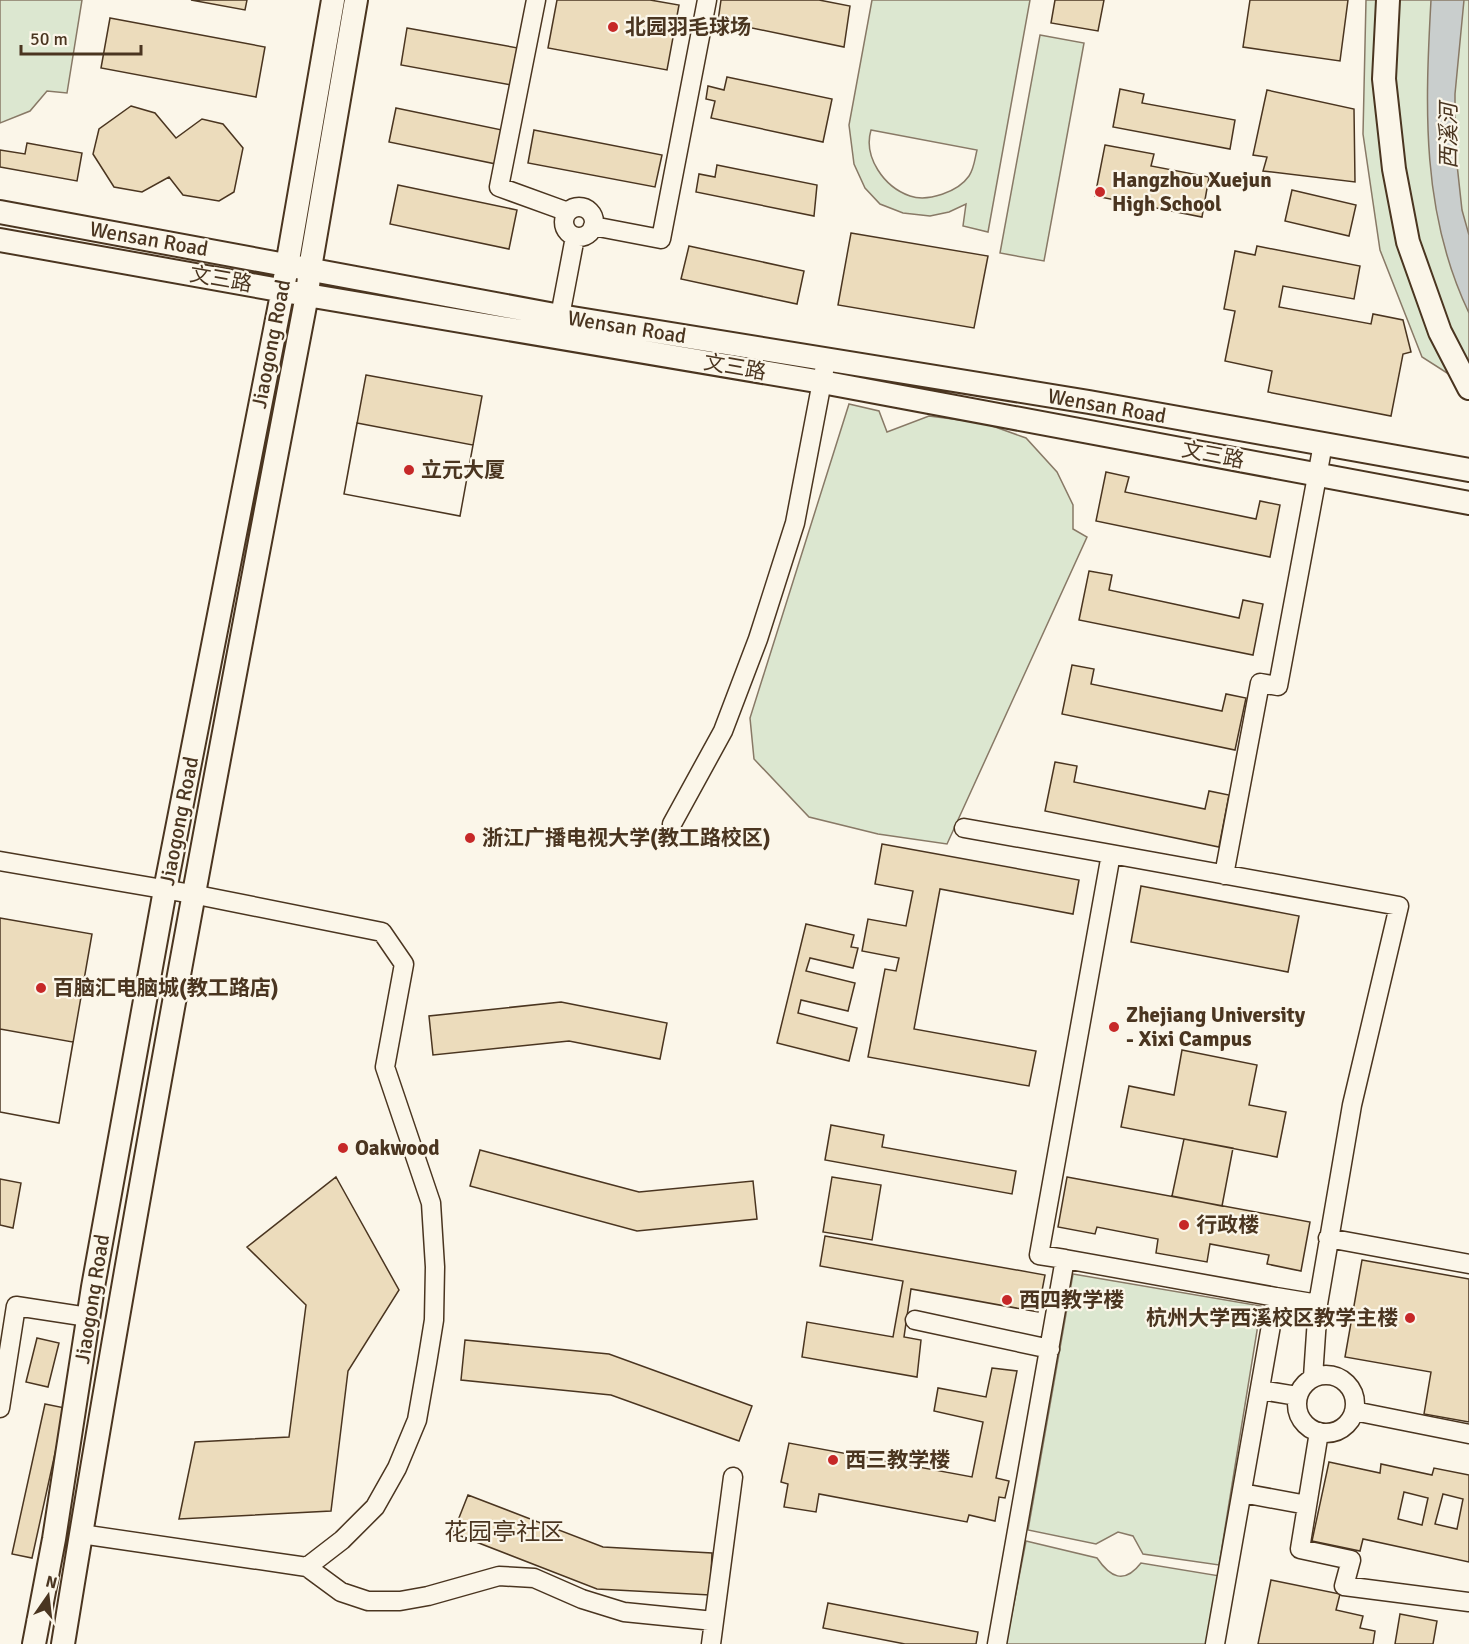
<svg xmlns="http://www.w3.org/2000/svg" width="1469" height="1644" font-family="Signika,'Noto Sans SC',sans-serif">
<rect width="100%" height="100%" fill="#fbf6e9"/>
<path fill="#dce7d0" stroke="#887966" stroke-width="1.5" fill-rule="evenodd" d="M0,0H82L67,93L47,91L30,111L0,123Z
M872,0H1030L988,232L963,226L966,204L949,212L930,216L903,213L880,204L865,188L854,164L849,125ZM871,130L977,150C975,158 974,169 969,176C958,192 928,202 910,196C884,187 863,157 871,130Z
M1366,0H1469V387L1422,357L1380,250L1363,134Z
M1040,35L1084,43L1044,261L1000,253Z
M849,404L879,411L887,432L929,416L984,423L1026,438L1057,472L1073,505V529L1087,537L947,844L878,834L809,817L754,759L750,718Z
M1073,1274L1261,1306L1219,1565L1143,1554L1133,1536L1118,1532L1096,1544L1028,1530Z
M1026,1541L1097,1558C1110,1577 1124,1585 1141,1563L1220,1576L1207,1644H1006Z"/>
<path fill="#c9cecd" stroke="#887966" stroke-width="1.5" d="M1431,0H1464L1455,94V146L1462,210L1469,235V313C1421,213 1425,108 1431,0Z"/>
<path fill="#ecdcbc" stroke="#4a3520" stroke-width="1.5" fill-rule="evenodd" d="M191,0H247L245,10Z
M557,0H650L679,5L667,70L548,48Z
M721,0H819L850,6L844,47L718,21Z
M1055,0H1104L1098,31L1051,23Z
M1250,0H1348L1340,61L1243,47Z
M110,18L265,47L256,97L101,68Z
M407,28L518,48L512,85L401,65Z
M727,77L832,99L823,142L711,118L715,101L706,99L708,86L724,90Z
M1120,89L1144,94L1142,103L1235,120L1230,149L1113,127Z
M1267,90L1354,109L1355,182L1263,171L1267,157L1253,155Z
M131,106L155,113L176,138L202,119L223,124L243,148L234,192L219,201L183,195L169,177L142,192L114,187L93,154L99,129Z
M396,108L502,130L496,164L389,142Z
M534,130L662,155L655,187L528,163Z
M27,143L82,153L77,181L0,167V150L25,154Z
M1105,145L1154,154L1151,166L1209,177L1202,217L1095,196Z
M717,165L817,185L814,216L696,192L699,174L715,177Z
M398,185L517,210L509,249L390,224Z
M1292,190L1356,205L1349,236L1285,221Z
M851,233L988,256L974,328L838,305Z
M689,246L804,271L797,304L681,279Z
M1257,246L1360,266L1354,299L1283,286L1279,307L1371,324L1373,314L1403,320L1411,352L1403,354L1391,416L1268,392L1272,371L1225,361L1235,311L1224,309L1235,251L1255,255Z
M366,375L482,396L460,516L344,494Z
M357,423L473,445L460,516L344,494Z
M1106,472L1129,477L1125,492L1256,519L1260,501L1280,505L1270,557L1096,521Z
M1089,571L1112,575L1109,590L1239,618L1243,600L1263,604L1253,655L1079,620Z
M1072,665L1094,669L1091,684L1222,711L1226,694L1246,698L1235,750L1062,714Z
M1055,762L1077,766L1074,782L1205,809L1209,791L1229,795L1219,847L1045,811Z
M882,844L1079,880L1073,914L940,889L914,1029L1036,1051L1029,1086L868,1057L885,969L896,971L899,958L862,951L868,919L906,926L913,891L875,884Z
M1141,886L1299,916L1288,972L1131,942Z
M0,918L92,934L59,1123L0,1112Z
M806,924L854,935L851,947L858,948L853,968L810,958L806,971L855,983L848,1011L801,1000L798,1013L857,1028L849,1061L777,1043Z
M561,1002L667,1023L660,1059L569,1041L433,1055L429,1016Z
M0,1029L73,1042L59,1123L0,1112Z
M1182,1050L1257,1065L1249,1105L1286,1112L1277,1157L1121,1127L1129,1086L1174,1095Z
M831,1125L884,1135L882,1147L1016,1171L1012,1194L825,1160Z
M1184,1139L1233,1148L1222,1206L1172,1196Z
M480,1150L639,1192L753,1181L757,1219L637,1231L470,1186Z
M336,1177L399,1290L348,1371L331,1511L179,1519L195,1442L289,1437L306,1305L247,1247Z
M832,1177L881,1185L872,1240L823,1232Z
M1067,1177L1310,1222L1301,1271L1267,1264L1269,1255L1210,1244L1207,1262L1156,1253L1158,1239L1097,1227L1095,1234L1058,1227Z
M0,1179L21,1183L13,1228L0,1225Z
M825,1236L1045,1275L1038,1312L911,1289L904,1337L921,1340L917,1377L802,1357L807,1322L893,1337L903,1281L820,1266Z
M1362,1260L1469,1279V1422L1424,1414L1431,1372L1345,1357Z
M37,1338L59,1343L48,1387L26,1382Z
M465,1340L609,1354L752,1406L739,1441L611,1395L461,1380Z
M992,1368L1017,1371L996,1478L1009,1481L1005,1498L999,1497L995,1521L969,1515L967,1522L819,1494L816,1512L784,1507L788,1484L781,1482L789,1443L972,1477L983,1422L934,1411L938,1388L986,1397Z
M45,1404L65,1408L32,1558L12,1554Z
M1329,1462L1380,1473L1381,1464L1432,1475L1434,1468L1469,1475V1562L1363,1539L1360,1551L1312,1541ZM1404,1492L1428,1498L1422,1525L1398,1519ZM1443,1494L1463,1499L1457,1529L1435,1524Z
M468,1495L603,1547L712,1553L710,1595L597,1589L453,1533Z
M1271,1580L1340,1594L1336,1610L1363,1616L1360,1628L1375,1631L1373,1644H1258Z
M828,1603L978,1632L976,1644H905L823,1628Z
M1400,1614L1437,1621L1433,1644H1395Z"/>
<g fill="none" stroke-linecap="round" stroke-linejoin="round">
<g stroke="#4a3520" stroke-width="21">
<path id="minor" d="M536,0L499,187L568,212
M564 222a15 15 0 1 1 30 0a15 15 0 1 1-30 0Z
M593,226L661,239L707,0
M560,316L575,237
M672,824L723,731L758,639L795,523L824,371
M964,828L1111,854
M0,861L192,894L382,932L404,964L385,1067L431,1203L435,1267L434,1320L427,1363L417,1420L397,1468L375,1507L342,1540L307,1567
M1224,875L1260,683L1278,686L1323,444
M1328,1238L1469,1264
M1065,1259L1039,1255L1111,854L1399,906L1352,1105L1318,1304L1313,1377
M1276,1297L1318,1304
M915,1320L1050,1349
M1297 1404a29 29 0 1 1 58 0a29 29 0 1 1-58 0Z
M1261,1390L1297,1396
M0,1408L16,1306L88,1317
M1354,1411L1469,1434
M1319,1432L1300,1549L1351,1560L1344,1586L1469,1602
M1242,1493L1307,1505
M81,1534L307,1567L341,1592L368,1601H400L428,1596L499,1576L534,1578L582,1599L624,1612L714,1621
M711,1644L733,1477
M997,1644L1065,1259L1276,1297L1215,1644"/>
</g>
<g stroke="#4a3520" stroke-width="26">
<path id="major" d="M1388,0L1384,79L1394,169L1408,242L1440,332L1469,388
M0,212L560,316L1089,402L1469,470
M0,240L307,295L822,382L1469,503
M34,1644L54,1539L93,1287L165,890L283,289L333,0
M63,1644C136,1193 221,744 307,295L310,268L356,0"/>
</g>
<use href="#minor" stroke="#fbf6e9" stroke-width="18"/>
<use href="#major" stroke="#fbf6e9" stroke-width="22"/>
</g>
<g fill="#c62828" stroke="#fbf6e9" stroke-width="2">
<circle cx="613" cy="27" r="6"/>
<circle cx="1100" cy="192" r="6"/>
<circle cx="409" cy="470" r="6"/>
<circle cx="470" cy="838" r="6"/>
<circle cx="41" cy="988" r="6"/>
<circle cx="1114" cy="1027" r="6"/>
<circle cx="343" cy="1148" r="6"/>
<circle cx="1184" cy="1225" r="6"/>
<circle cx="1007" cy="1300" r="6"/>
<circle cx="1410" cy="1318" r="6"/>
<circle cx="833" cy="1460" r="6"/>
</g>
<g text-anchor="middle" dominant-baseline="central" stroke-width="4.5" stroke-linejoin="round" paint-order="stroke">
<g font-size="21" font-weight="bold" fill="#4a3520" stroke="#fbf6e9" text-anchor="start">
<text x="625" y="27">北园羽毛球场</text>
<text x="1112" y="180">Hangzhou Xuejun<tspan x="1112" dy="24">High School</tspan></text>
<text x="421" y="470">立元大厦</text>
<text x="482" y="838">浙江广播电视大学(教工路校区)</text>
<text x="53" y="988">百脑汇电脑城(教工路店)</text>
<text x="1126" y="1015">Zhejiang University<tspan x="1126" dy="24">- Xixi Campus</tspan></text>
<text x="355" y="1148">Oakwood</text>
<text x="1196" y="1225">行政楼</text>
<text x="1019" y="1300">西四教学楼</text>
<text x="1398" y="1318" text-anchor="end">杭州大学西溪校区教学主楼</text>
<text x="845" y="1460">西三教学楼</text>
</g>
<g font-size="21" fill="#4a3520" stroke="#fbf6e9">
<text transform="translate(149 239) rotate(10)">Wensan Road</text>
<text transform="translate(221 279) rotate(10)">文三路</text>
<text transform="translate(627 327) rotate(9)">Wensan Road</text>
<text transform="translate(271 344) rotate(-79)">Jiaogong Road</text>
<text transform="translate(735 367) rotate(10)">文三路</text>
<text transform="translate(1107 406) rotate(10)">Wensan Road</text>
<text transform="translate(1213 455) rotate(11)">文三路</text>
<text transform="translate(179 821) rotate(-79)">Jiaogong Road</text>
<text transform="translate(92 1299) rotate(-81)">Jiaogong Road</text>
</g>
<g font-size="22" font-style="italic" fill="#4a3520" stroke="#fbf6e9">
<text transform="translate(1448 136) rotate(-90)">西溪河</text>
</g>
<g font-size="24" fill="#4a3520" stroke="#fbf6e9">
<text x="504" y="1532">花园亭社区</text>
</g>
</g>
<g transform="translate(48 1596) rotate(14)" stroke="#fbf6e9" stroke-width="4.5" paint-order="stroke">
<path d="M0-4.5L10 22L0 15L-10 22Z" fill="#4a3520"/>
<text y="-9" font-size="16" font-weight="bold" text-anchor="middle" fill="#4a3520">N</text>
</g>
<path d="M21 45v9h120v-9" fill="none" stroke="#4a3520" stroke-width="3"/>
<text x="30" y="45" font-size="18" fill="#4a3520" stroke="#fbf6e9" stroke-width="4.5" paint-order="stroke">50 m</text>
</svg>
